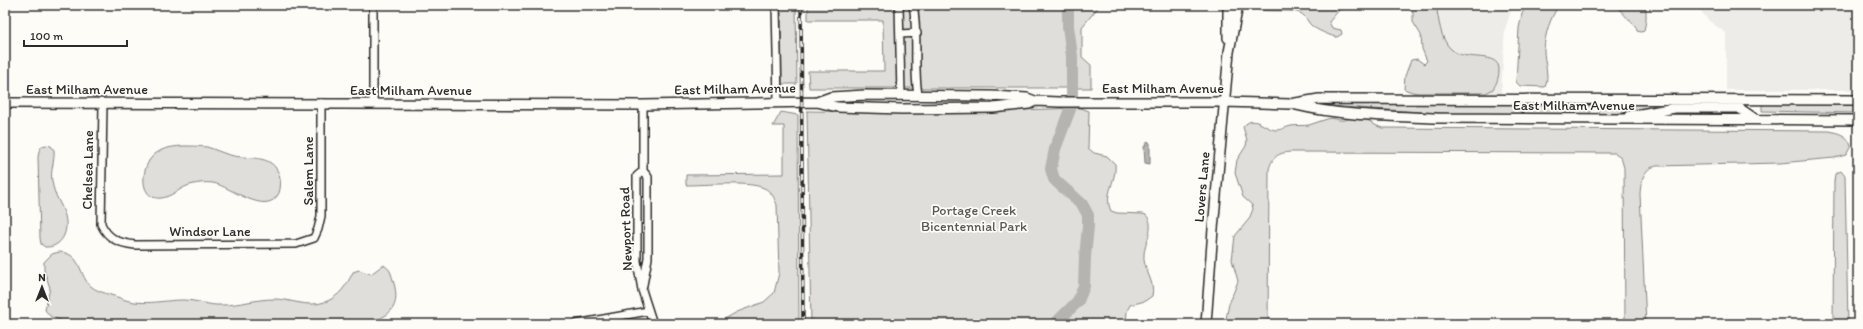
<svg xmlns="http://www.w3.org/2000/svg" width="1863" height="329" font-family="Itim,sans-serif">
<rect width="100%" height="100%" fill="#fdfcf7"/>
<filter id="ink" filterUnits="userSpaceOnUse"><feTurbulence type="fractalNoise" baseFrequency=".025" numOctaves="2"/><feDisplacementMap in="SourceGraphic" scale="8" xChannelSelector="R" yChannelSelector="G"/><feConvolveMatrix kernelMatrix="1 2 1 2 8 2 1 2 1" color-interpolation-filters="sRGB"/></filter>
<g filter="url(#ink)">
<path fill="#edece8" d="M1436,5H1513L1505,29L1501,94L1439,95Z
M1696,5H1858V90H1726V33L1708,20Z"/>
<path fill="#dfdeda" stroke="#858482" d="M781,5H796L797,84H782Z
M808,5H1100L1082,27V57L1091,65V88H809L808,71H884L883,20H808Z
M1248,5H1389L1372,8L1346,7L1339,10L1329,22L1332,28L1341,30L1342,34L1337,37C1332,37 1315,29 1312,26C1306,21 1306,14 1297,12C1285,9 1255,14 1248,5Z
M1401,5H1436C1439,20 1440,40 1452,50C1466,62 1498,51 1499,69C1499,77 1497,83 1493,89L1486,93H1418L1412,92L1404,89L1405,76L1411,60L1417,59L1424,64L1427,61L1422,49L1421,35L1413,22V13L1408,8Z
M1526,5H1559C1550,19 1545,33 1544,50C1544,62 1550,77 1545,87L1520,86L1516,82L1519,28L1522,14Z
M1615,5H1646V20L1644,31L1641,32L1637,31L1636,27Z
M1327,104H1586L1590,105L1592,110L1588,115H1469L1327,106Z
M1599,104H1664V107L1619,113L1609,116L1598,115Z
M1762,104L1858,105V113L1762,111Z
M1081,108L1089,111L1088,148L1094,153L1107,156L1115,164C1117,181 1103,194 1111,211L1117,213L1143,214L1146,215C1156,226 1145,242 1144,254C1142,269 1156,281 1152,296L1145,301L1130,305L1127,311L1126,324H811L807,111L928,113Z
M1734,111V116L1666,114L1668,112Z
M781,112L798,115L799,324H716L737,312L764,302L774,293L779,273L777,205C775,199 771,191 764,188C749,181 705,185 686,185V175L784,174V126H773Z
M1350,118H1365L1375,125L1382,128L1829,131C1839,133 1848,135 1851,146L1846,155L1834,158L1780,163L1657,166C1643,168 1641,181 1640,194L1646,324H1625L1624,168L1621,157L1615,153L1294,152C1280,152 1273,155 1269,169L1268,324H1225L1229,304L1238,281L1232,260L1235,236L1249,219L1253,209L1252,205L1243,197L1235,173L1237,160L1246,146L1247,140L1243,127C1254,113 1264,129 1276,130C1281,130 1286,127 1291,126C1297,125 1303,126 1309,125C1315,123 1321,121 1327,119C1336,116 1339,124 1350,118Z
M46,145L51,146L54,150C55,161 50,171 52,181C54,196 62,204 65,216C69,231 62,248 45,247L41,244L40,238L38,157L39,151L42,146Z
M182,146C190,146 199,146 207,147C214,149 222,153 230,155C247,160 273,153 279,175C281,181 281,187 279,193C267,218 230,186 213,183C205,182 195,183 187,186C177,190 165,202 153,197C139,191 143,166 152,157C160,148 171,147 182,146Z
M1841,171L1845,176L1848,324H1833L1834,182L1835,174Z
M59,252C83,253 78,277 92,287C98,292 112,295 120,298C141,307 162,300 183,300C197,300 209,306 222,305C240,305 256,299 274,299C291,299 307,308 325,302C339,297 347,285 353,272L359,270L371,274L383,265C390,268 391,273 393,280C404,314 382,321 353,324H139L64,321L51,317L45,310L50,288L44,270V262L52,254Z"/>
<path fill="#b5b4b1" stroke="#7e7d7b" d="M1148,141L1150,143V164L1145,163L1144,147Z"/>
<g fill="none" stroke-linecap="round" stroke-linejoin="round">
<path stroke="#b5b4b1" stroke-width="12" d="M1055,324L1078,301L1084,286L1085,257L1088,226V215L1082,204L1058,183L1054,179L1051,169L1055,149L1072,104V56L1068,26V5"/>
<g stroke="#2b2b2b" stroke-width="10">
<path id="minor" d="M776,5L778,102
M899,5L901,95
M913,5C919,36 913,65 918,95
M900,34L917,33
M103,104L101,224C108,239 119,243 135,245L296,244L314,238L318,229L321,216V103
M373,104V5
M643,171L637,176V261L642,290L653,324
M642,290L648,258V177L643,171V105
M576,324L648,311"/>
</g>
<g stroke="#2b2b2b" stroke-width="12">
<path id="tertiary" d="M1228,5V38
M817,102L831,97L865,95L991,96L1027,98L1035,101L1059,102H1224L1290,104L1319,99L1858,100
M5,103L643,105L817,102L837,107L902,109L993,108L1029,104L1035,101
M1296,105C1341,116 1390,116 1437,118L1858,120
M1629,116L1675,108H1739L1755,119
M1206,324L1213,229L1229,52L1238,5"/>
</g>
<use href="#minor" stroke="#fdfcf7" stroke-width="7"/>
<use href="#tertiary" stroke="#fdfcf7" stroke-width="9"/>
<g stroke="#2b2b2b" stroke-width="3.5">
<path id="rail" d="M801,5L803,324"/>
</g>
<use href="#rail" stroke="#fdfcf7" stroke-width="2" stroke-dasharray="6" stroke-linecap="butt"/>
</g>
</g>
<g text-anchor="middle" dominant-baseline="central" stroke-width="3.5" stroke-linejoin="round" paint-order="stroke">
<g font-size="14" fill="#2b2b2b" stroke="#fdfcf7">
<text x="1163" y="88">East Milham Avenue</text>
<text x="87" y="89">East Milham Avenue</text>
<text transform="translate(735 89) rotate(-1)">East Milham Avenue</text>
<text x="411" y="90">East Milham Avenue</text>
<text x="1574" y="105">East Milham Avenue</text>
<text transform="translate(88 170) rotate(-89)">Chelsea Lane</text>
<text transform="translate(308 171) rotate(-90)">Salem Lane</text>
<text transform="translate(1202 187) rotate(-85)">Lovers Lane</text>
<text transform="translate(626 229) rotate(-92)">Newport Road</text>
<text x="210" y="231">Windsor Lane</text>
</g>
<g font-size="14" fill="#585857" stroke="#fdfcf7">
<text x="974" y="210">Portage Creek<tspan x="974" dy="16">Bicentennial Park</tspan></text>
</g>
</g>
<rect width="1863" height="329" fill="none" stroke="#fdfcf7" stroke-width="20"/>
<rect x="10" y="10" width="1843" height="309" fill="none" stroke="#2b2b2b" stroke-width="1.5" filter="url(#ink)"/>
<g transform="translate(42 287)" stroke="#fdfcf7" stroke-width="3" paint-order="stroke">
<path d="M0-3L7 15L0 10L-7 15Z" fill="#2b2b2b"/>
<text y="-6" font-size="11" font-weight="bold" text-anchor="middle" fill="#2b2b2b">N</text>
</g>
<path d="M24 40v6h103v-6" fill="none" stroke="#2b2b2b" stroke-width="2"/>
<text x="30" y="40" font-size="12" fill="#2b2b2b" stroke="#fdfcf7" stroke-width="3" paint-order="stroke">100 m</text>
</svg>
